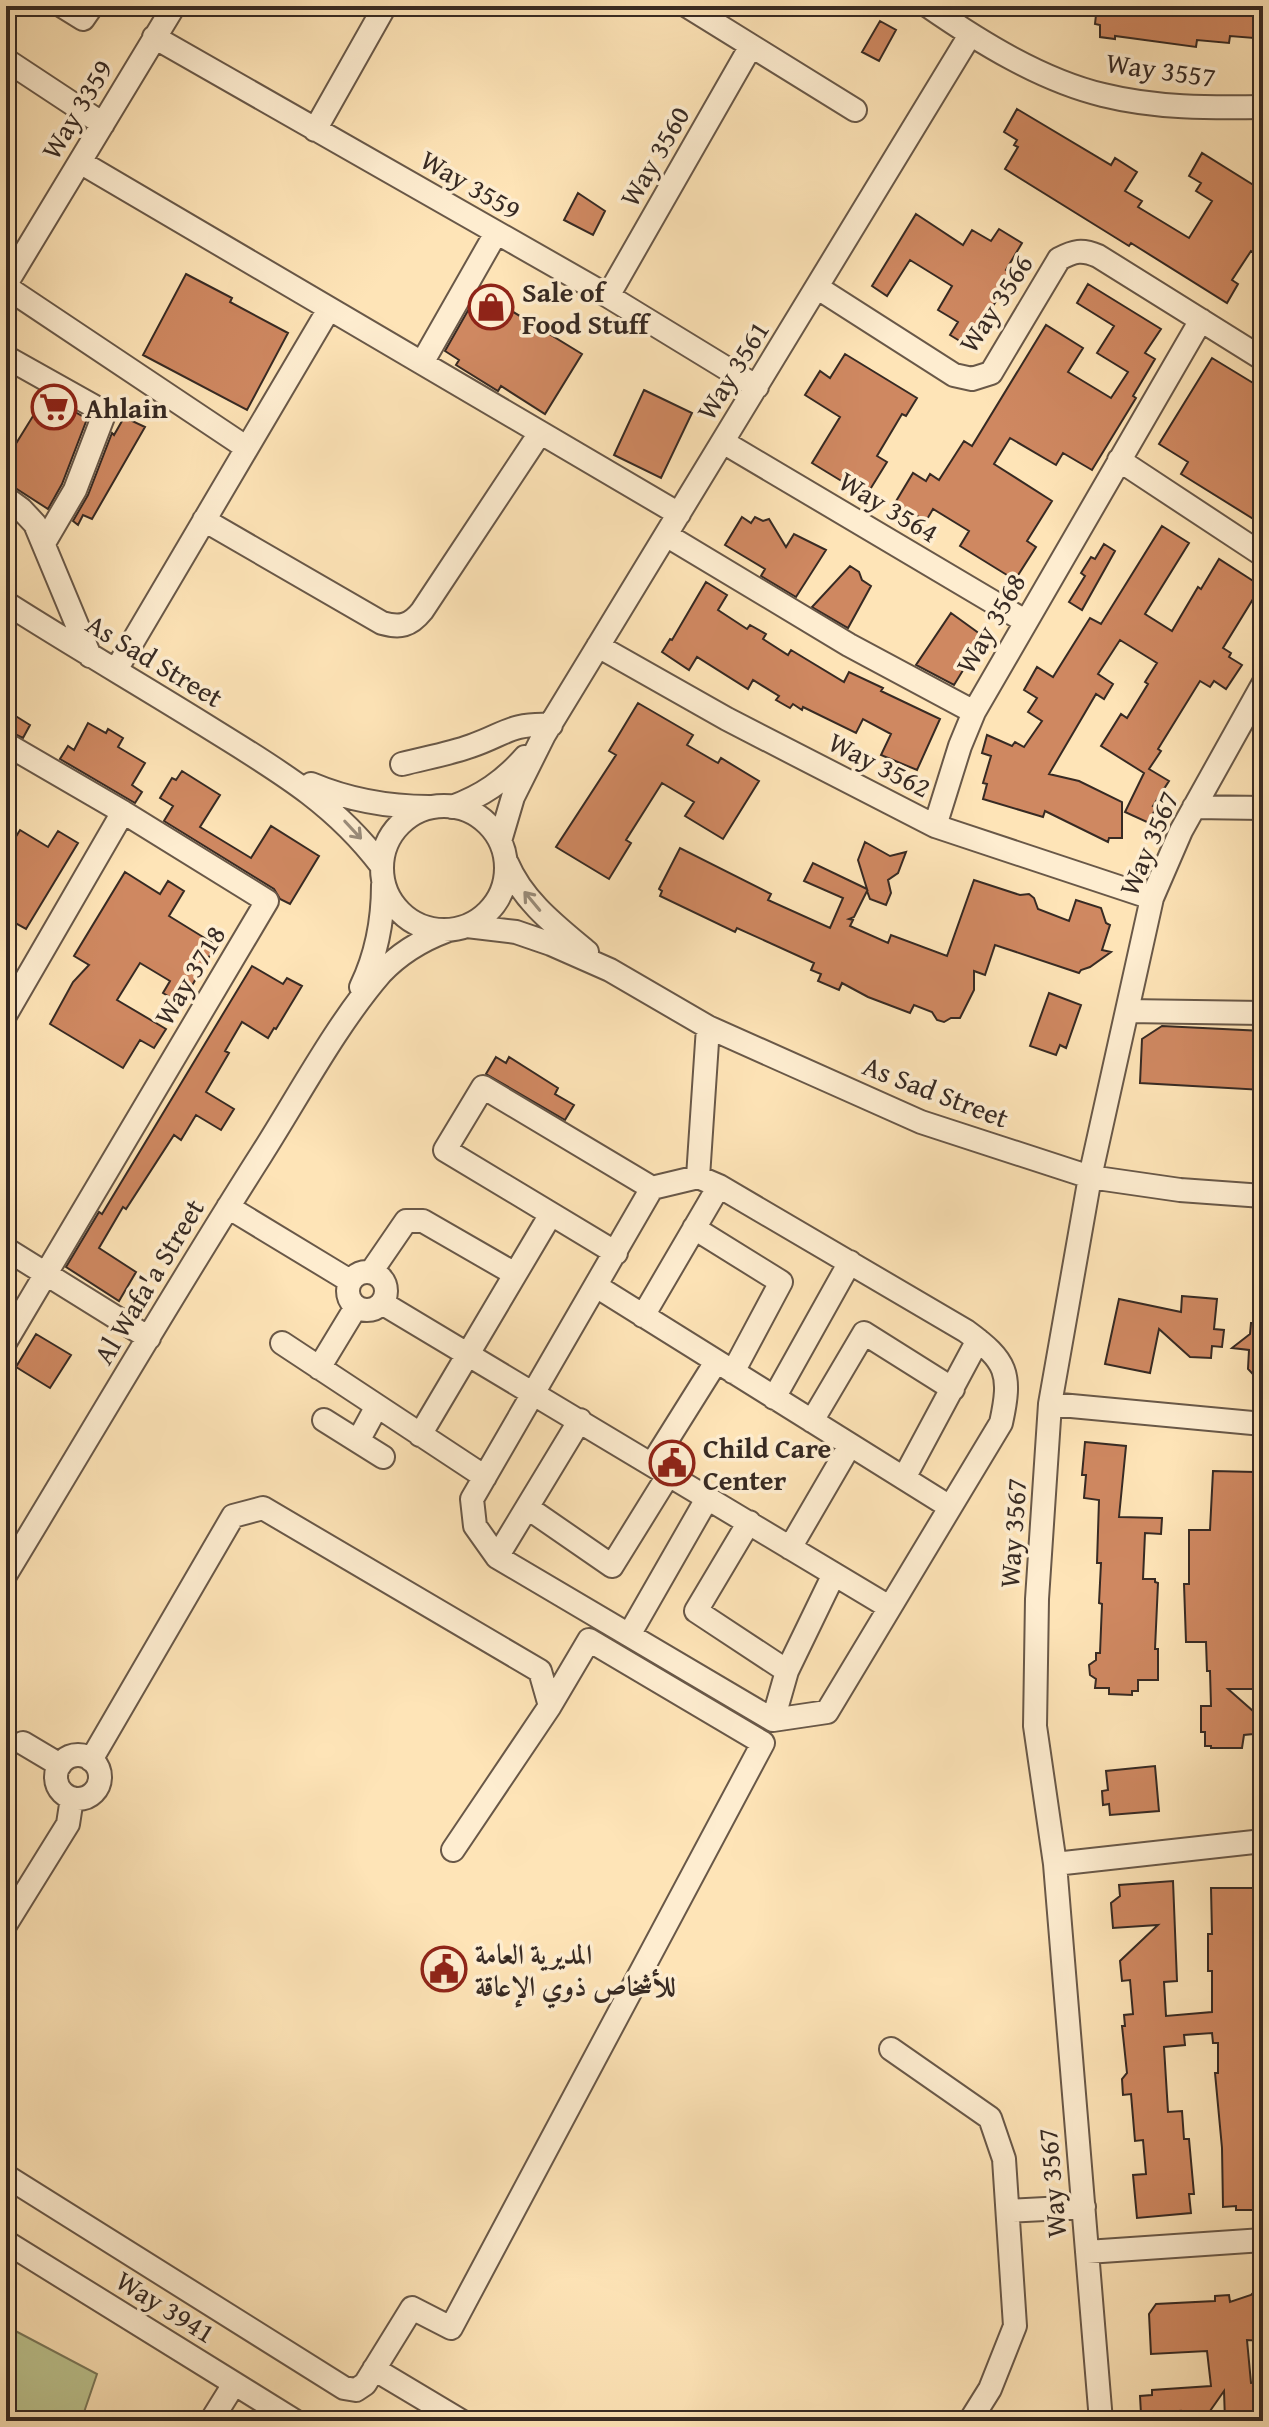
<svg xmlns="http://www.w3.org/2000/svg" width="1269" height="2427" font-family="'Gentium Book Plus',Amiri,serif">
<rect width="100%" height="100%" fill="#fee4b7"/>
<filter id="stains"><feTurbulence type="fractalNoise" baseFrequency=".0025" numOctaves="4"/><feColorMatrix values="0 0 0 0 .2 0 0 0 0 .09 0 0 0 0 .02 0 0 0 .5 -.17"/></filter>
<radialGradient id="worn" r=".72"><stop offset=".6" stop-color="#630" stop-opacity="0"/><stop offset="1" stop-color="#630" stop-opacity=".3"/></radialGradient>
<path fill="#bdc590" stroke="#7a785a" stroke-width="2" d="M6,2326L97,2374L81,2421H6Z"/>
<path fill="#cf8861" stroke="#372a23" stroke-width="2" d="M1097,6H1246V9L1256,10L1254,38L1230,36L1229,43L1197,40L1196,47L1115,36V39L1100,37V25L1095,24Z
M880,21L896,30L879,61L862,52Z
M1017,109L1111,165L1115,158L1137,172L1125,191L1142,201L1138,207L1189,238L1212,201L1196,191L1201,183L1189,176L1202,153L1263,191V258L1251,251L1232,280L1238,284L1227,303L1131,243L1129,246L1005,169L1018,147L1014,145L1017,140L1004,132Z
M578,193L605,211L593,235L564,220Z
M916,214L963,245L972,230L991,241L999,229L1022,243L1006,270L1013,274L968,346L950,335L958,322L938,310L952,286L910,260L887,296L872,286Z
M186,274L232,298L230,302L288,333L247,410L143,355Z
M1088,284L1161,329L1145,353L1155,359L1133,396L1136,398L1092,470L1063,453L1056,465L1010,438L994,464L1052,501L1027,541L1036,547L1015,580L960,546L969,531L933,509L926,521L895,503L913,473L926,481L930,474L939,480L964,441L972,446L1046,325L1083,348L1068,372L1111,398L1128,372L1097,353L1114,326L1077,303Z
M479,291L582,354L545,414L501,386L498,391L456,365L459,360L445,351Z
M845,354L917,398L906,416L902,414L877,456L887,462L866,496L812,463L840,417L805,395L820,371L830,378Z
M1212,358L1263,389V525L1181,474L1188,462L1159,444Z
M644,390L692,413L661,478L614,455Z
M46,395L87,419L62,484L48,509L6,482V448L12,450Z
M126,414L132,421L145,427L92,519L83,515L78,525L73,521L88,495L112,433L114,435Z
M742,517L751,523L755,517L763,521L769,519L786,547L794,534L826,550L796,597L761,576L765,569L725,545Z
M1162,526L1189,543L1145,614L1172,631L1198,587L1201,589L1219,559L1261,586L1223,648L1231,653L1229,657L1242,665L1226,689L1214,681L1210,687L1200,681L1158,749L1161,751L1149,769L1169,781L1153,806L1156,807L1149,823L1125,812L1144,773L1101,746L1121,714L1127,718L1148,684L1145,682L1157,663L1120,640L1098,674L1113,684L1104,699L1096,694L1049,774L1079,781L1122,802V838H1109L1108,842L1045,811L1043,817L983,799L987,784L983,783L991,756L982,753L987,735L1012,746L1015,742L1024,747L1042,721L1028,712L1037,698L1024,690L1037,667L1053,677L1090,618L1101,624Z
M1104,544L1115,551L1082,610L1069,602L1085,576L1081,573L1091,557L1095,559Z
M850,566L859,572L862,580L871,586L848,628L812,607Z
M706,582L727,595L718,610L747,629L750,625L766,634L763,639L788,655L791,650L844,682L849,672L883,688L881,691L940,719L917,770L881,755L891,734L863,719L856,733L803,707L802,710L793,704L790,708L776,700L779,696L753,680L748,689L697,657L689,670L662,652L670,639L672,640Z
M951,613L980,634L972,647L976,649L954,685L916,665Z
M638,703L693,735L687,745L718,763L721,758L759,781L723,839L685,816L694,802L662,783L626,840L631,843L609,879L556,847L616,755L609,751Z
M6,710L30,725L23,738L6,730Z
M88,723L106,733L108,729L123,738L118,747L145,763L132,785L142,792L135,803L60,759L68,746L74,750Z
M182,771L220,795L200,827L251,858L271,826L319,856L290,904L280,899L274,889L164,821L173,806L160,798L172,778L176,780Z
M20,830L48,847L58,831L78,843L26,929L6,918V839L12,843Z
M865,842L890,856L906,852L898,873L888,880L891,893L886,905L870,899L867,891L854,917L849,919L853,920L850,926L888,943L891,935L947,956L974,880L1020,895L1029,894L1034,898L1038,909L1069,921L1076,900L1101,908L1106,923L1110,925L1102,950L1111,952L1090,967L1081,970L1079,973L995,945L985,975L974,971V990L960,1018H951L944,1022L937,1020L932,1012L914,1005L910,1013L868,997L842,983L839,990L818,981L821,974L811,970L814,963L737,928L735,932L660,896L662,891L659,889L680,848L771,894L768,900L830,928L843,898L804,881L813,863L867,889L858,860Z
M125,872L160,894L168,881L184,891L169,916L216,945L181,1004L163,993L170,981L140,963L117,1000L166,1029L154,1048L140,1040L123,1068L50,1024L73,982L89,965L74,956Z
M252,966L283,984L287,978L302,986L276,1029L274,1028L268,1038L242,1022L225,1051L229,1053L206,1092L234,1109L221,1130L196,1115L181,1140L174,1135L126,1209L123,1207L99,1248L136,1272L119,1301L66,1267L99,1212L102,1214Z
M1049,993L1081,1005L1066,1048L1060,1045L1056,1055L1030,1046Z
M1162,1026L1263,1031V1090L1140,1083L1142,1039Z
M496,1057L506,1063L509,1057L558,1088L555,1094L574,1105L565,1120L486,1074Z
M1182,1296L1217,1299L1214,1329L1224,1330L1222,1347L1212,1346L1211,1358L1190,1357L1159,1329L1150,1373L1105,1364L1119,1299L1181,1312Z
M1251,1323H1263V1385L1248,1369L1249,1350L1232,1348L1250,1334Z
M36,1334L71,1355L50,1388L16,1367Z
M1085,1442L1126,1446L1119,1517L1162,1518L1161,1534L1145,1533L1143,1579H1155V1582L1158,1583L1155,1649H1158V1680H1138V1691H1132V1695L1109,1694V1688H1095L1096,1679L1090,1675L1089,1665L1096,1660V1653H1100L1102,1604L1099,1603L1101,1563H1097L1099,1500L1084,1498L1086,1475H1082Z
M1213,1471L1255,1472L1253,1534H1263V1689H1228L1253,1711V1734L1244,1735L1242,1748H1211V1746H1205V1732H1201V1706H1211L1210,1671H1207L1206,1642H1186L1184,1584H1189V1530H1210Z
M1155,1766L1159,1811L1110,1815L1109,1804L1103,1805L1102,1791L1108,1790L1106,1771Z
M1173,1881L1177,1981L1164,1982L1166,2016L1212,2012V1971H1208V1934H1212L1211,1888H1263V2145H1255V2176H1263V2201H1260V2210H1236V2206L1223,2207L1222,2148L1215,2073H1218V2043H1213L1212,2033L1184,2035L1185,2045L1164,2047L1168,2112L1182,2111L1184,2139H1189L1194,2194H1189L1191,2213L1137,2218L1133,2175L1146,2174L1143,2140L1135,2141L1131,2094L1123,2095L1122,2079L1127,2073L1122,2026H1125L1124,2015L1133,2014L1130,1980L1122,1981L1120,1961L1158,1925L1113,1928L1111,1903L1120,1896L1119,1885Z
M1263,2283V2341L1247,2340L1251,2383L1263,2382V2421H1225L1224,2391L1203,2421H1174L1180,2411L1141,2414L1140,2396L1152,2395V2390L1211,2386L1207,2351L1151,2354L1149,2314L1156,2304L1215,2301V2296L1229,2295L1230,2302L1251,2295Z"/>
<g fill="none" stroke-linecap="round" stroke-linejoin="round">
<g stroke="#695848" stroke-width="26">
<path id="minor" d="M62,6L83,19L92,6
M687,6L855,110
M928,6C980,42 1041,80 1103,95C1155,108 1210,108 1263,107
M154,37L608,296L757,387
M6,60L103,124
M315,130L385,6
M80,162L679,514
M6,284L174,6
M6,287L247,448
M818,288L954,375L972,379L991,373L1059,259C1074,251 1082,249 1098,256L1263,359
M608,296L751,46
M6,357L97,408L103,417L75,490L44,543
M422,363L496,233
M723,442L1025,621
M1119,460L1263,555
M6,498L21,509L35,524L90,656
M204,520L382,623C400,628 410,626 422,611L540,433
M666,535L849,645L974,712
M6,603C72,645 139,684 205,725C272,767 332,800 381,865
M598,646L727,719L935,826L1152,898
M116,670L329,309
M6,744L123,812L267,901L6,1341
M402,764C425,758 449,754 471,746C506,734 510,723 551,725
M311,784C349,800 388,807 429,807
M382 868a62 62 0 1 1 124 0a62 62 0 1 1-124 0Z
M452,807C482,796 504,781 525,757
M1194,807L1263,808
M935,826L960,746L974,712L1201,320
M500,841L513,797L544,735L970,35
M507,863C523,901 556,926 587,952
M467,926L516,932L551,944L610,970L708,1027L921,1122L1090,1177L1180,1190L1263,1196
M361,987C376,956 383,920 383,885
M1127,1011L1263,1013
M6,1014L123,812
M698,1177L708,1027
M228,1207L350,1281
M694,1228L781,1282L733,1372
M6,1249L149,1338
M616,1253L445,1150L483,1087L652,1188L698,1177L719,1186L966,1331C1007,1361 1012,1373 1001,1423L827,1712L773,1720L497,1557L475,1526L472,1499L652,1188
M348 1291a19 19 0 1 1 38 0a19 19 0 1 1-38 0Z
M371,1272L406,1221H423L515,1274
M596,1286L950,1507
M382,1303L889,1607
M643,1316L719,1186
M282,1343L485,1477
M319,1368L356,1307
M774,1398L850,1262
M1050,1404L1263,1424
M324,1420L383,1457
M812,1421L864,1333L953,1389
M420,1435L551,1214
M358,1441L377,1406
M652,1464L716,1362
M904,1478L978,1340
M528,1508L612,1566L669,1474
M749,1522L696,1611L787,1671
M790,1548L850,1445
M497,1557L580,1420
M6,1574C91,1434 173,1293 261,1155C298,1097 336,1025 381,973C399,954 422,940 446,931
M629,1635L708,1497
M773,1720L787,1671L834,1574
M23,1743L60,1765
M56 1777a22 22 0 1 1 44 0a22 22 0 1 1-44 0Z
M91,1760L233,1516L263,1508L540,1671L550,1706L453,1850
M1055,1864L1263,1841
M6,1924L68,1824L72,1798
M891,2049L990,2118L1004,2159L1015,2326L990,2389L970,2421
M6,2176L344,2388L356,2390L365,2384L412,2308L451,2328L763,1743L589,1640L550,1706
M1008,2211L1084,2207
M6,2242L295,2421
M1087,2252L1263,2240
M374,2369L461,2421
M211,2421L234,2384
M1101,2421L1055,1864L1035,1726L1037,1599L1050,1404L1090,1177L1152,898L1181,831L1263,684"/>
</g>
<use href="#minor" stroke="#feedd0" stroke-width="22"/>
</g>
<defs><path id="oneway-shaft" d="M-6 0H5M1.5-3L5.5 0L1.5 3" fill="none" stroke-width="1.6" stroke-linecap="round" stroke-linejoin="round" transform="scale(2)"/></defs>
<g stroke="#9a8c7a">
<use href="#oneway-shaft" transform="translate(353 830) rotate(47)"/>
<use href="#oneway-shaft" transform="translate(532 901) rotate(-130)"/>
</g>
<defs>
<g id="shop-ring" transform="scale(2.3)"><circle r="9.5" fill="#feedd0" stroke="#8f2418" stroke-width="1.5"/><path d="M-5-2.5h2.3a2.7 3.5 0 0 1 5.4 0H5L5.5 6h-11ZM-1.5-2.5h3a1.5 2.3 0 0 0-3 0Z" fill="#8f2418"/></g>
<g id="supermarket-ring" transform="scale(2.3)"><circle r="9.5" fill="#feedd0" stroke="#8f2418" stroke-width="1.5"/><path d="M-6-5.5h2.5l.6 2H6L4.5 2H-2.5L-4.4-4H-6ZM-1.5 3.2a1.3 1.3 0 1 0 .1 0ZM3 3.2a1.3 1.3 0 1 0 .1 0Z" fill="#8f2418"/></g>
<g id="civic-ring" transform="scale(2.3)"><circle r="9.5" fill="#feedd0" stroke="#8f2418" stroke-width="1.5"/><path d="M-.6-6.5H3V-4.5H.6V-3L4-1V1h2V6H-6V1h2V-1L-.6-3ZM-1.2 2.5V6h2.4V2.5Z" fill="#8f2418"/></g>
</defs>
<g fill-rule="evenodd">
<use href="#shop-ring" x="491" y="307"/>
<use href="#supermarket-ring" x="54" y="407"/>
<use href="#civic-ring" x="672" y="1463"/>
<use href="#civic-ring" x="444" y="1969"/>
</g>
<g text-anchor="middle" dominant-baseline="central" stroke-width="7" stroke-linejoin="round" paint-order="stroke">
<g font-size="28" fill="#372a23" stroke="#feedd0">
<text transform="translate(1161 69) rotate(8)">Way 3557</text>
<text transform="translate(76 109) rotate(-59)">Way 3359</text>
<text transform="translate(654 156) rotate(-60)">Way 3560</text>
<text transform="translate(471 184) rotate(30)">Way 3559</text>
<text transform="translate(995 303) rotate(-57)">Way 3566</text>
<text transform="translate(732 370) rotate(-58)">Way 3561</text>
<text transform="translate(889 506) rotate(31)">Way 3564</text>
<text transform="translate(990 623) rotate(-60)">Way 3568</text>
<text transform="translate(155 660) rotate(31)">As Sad Street</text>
<text transform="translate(880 764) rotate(27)">Way 3562</text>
<text transform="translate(1148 843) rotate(-67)">Way 3567</text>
<text transform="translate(189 975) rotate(-59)">Way 3718</text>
<text transform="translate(936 1091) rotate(21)">As Sad Street</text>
<text transform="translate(148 1281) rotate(-59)">Al Wafa'a Street</text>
<text transform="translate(1012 1533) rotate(-86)">Way 3567</text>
<text transform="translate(1051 2183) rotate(-95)">Way 3567</text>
<text transform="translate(166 2306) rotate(32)">Way 3941</text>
</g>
<g font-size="28" font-weight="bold" fill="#372a23" stroke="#feedd0" text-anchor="start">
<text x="522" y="291">Sale of<tspan x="522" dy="32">Food Stuff</tspan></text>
<text x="85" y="407">Ahlain</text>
<text x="703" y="1447">Child Care<tspan x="703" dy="32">Center</tspan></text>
<text x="475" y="1953">المديرية العامة<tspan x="475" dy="32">للأشخاص ذوي الإعاقة</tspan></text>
</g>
</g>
<rect width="1269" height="2427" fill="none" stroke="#fee4b7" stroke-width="32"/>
<rect x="8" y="8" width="1253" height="2411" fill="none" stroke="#372a23" stroke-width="4"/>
<rect x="16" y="16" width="1237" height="2395" fill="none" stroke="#372a23" stroke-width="2"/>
<rect width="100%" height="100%" filter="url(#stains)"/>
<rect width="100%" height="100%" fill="url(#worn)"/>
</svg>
